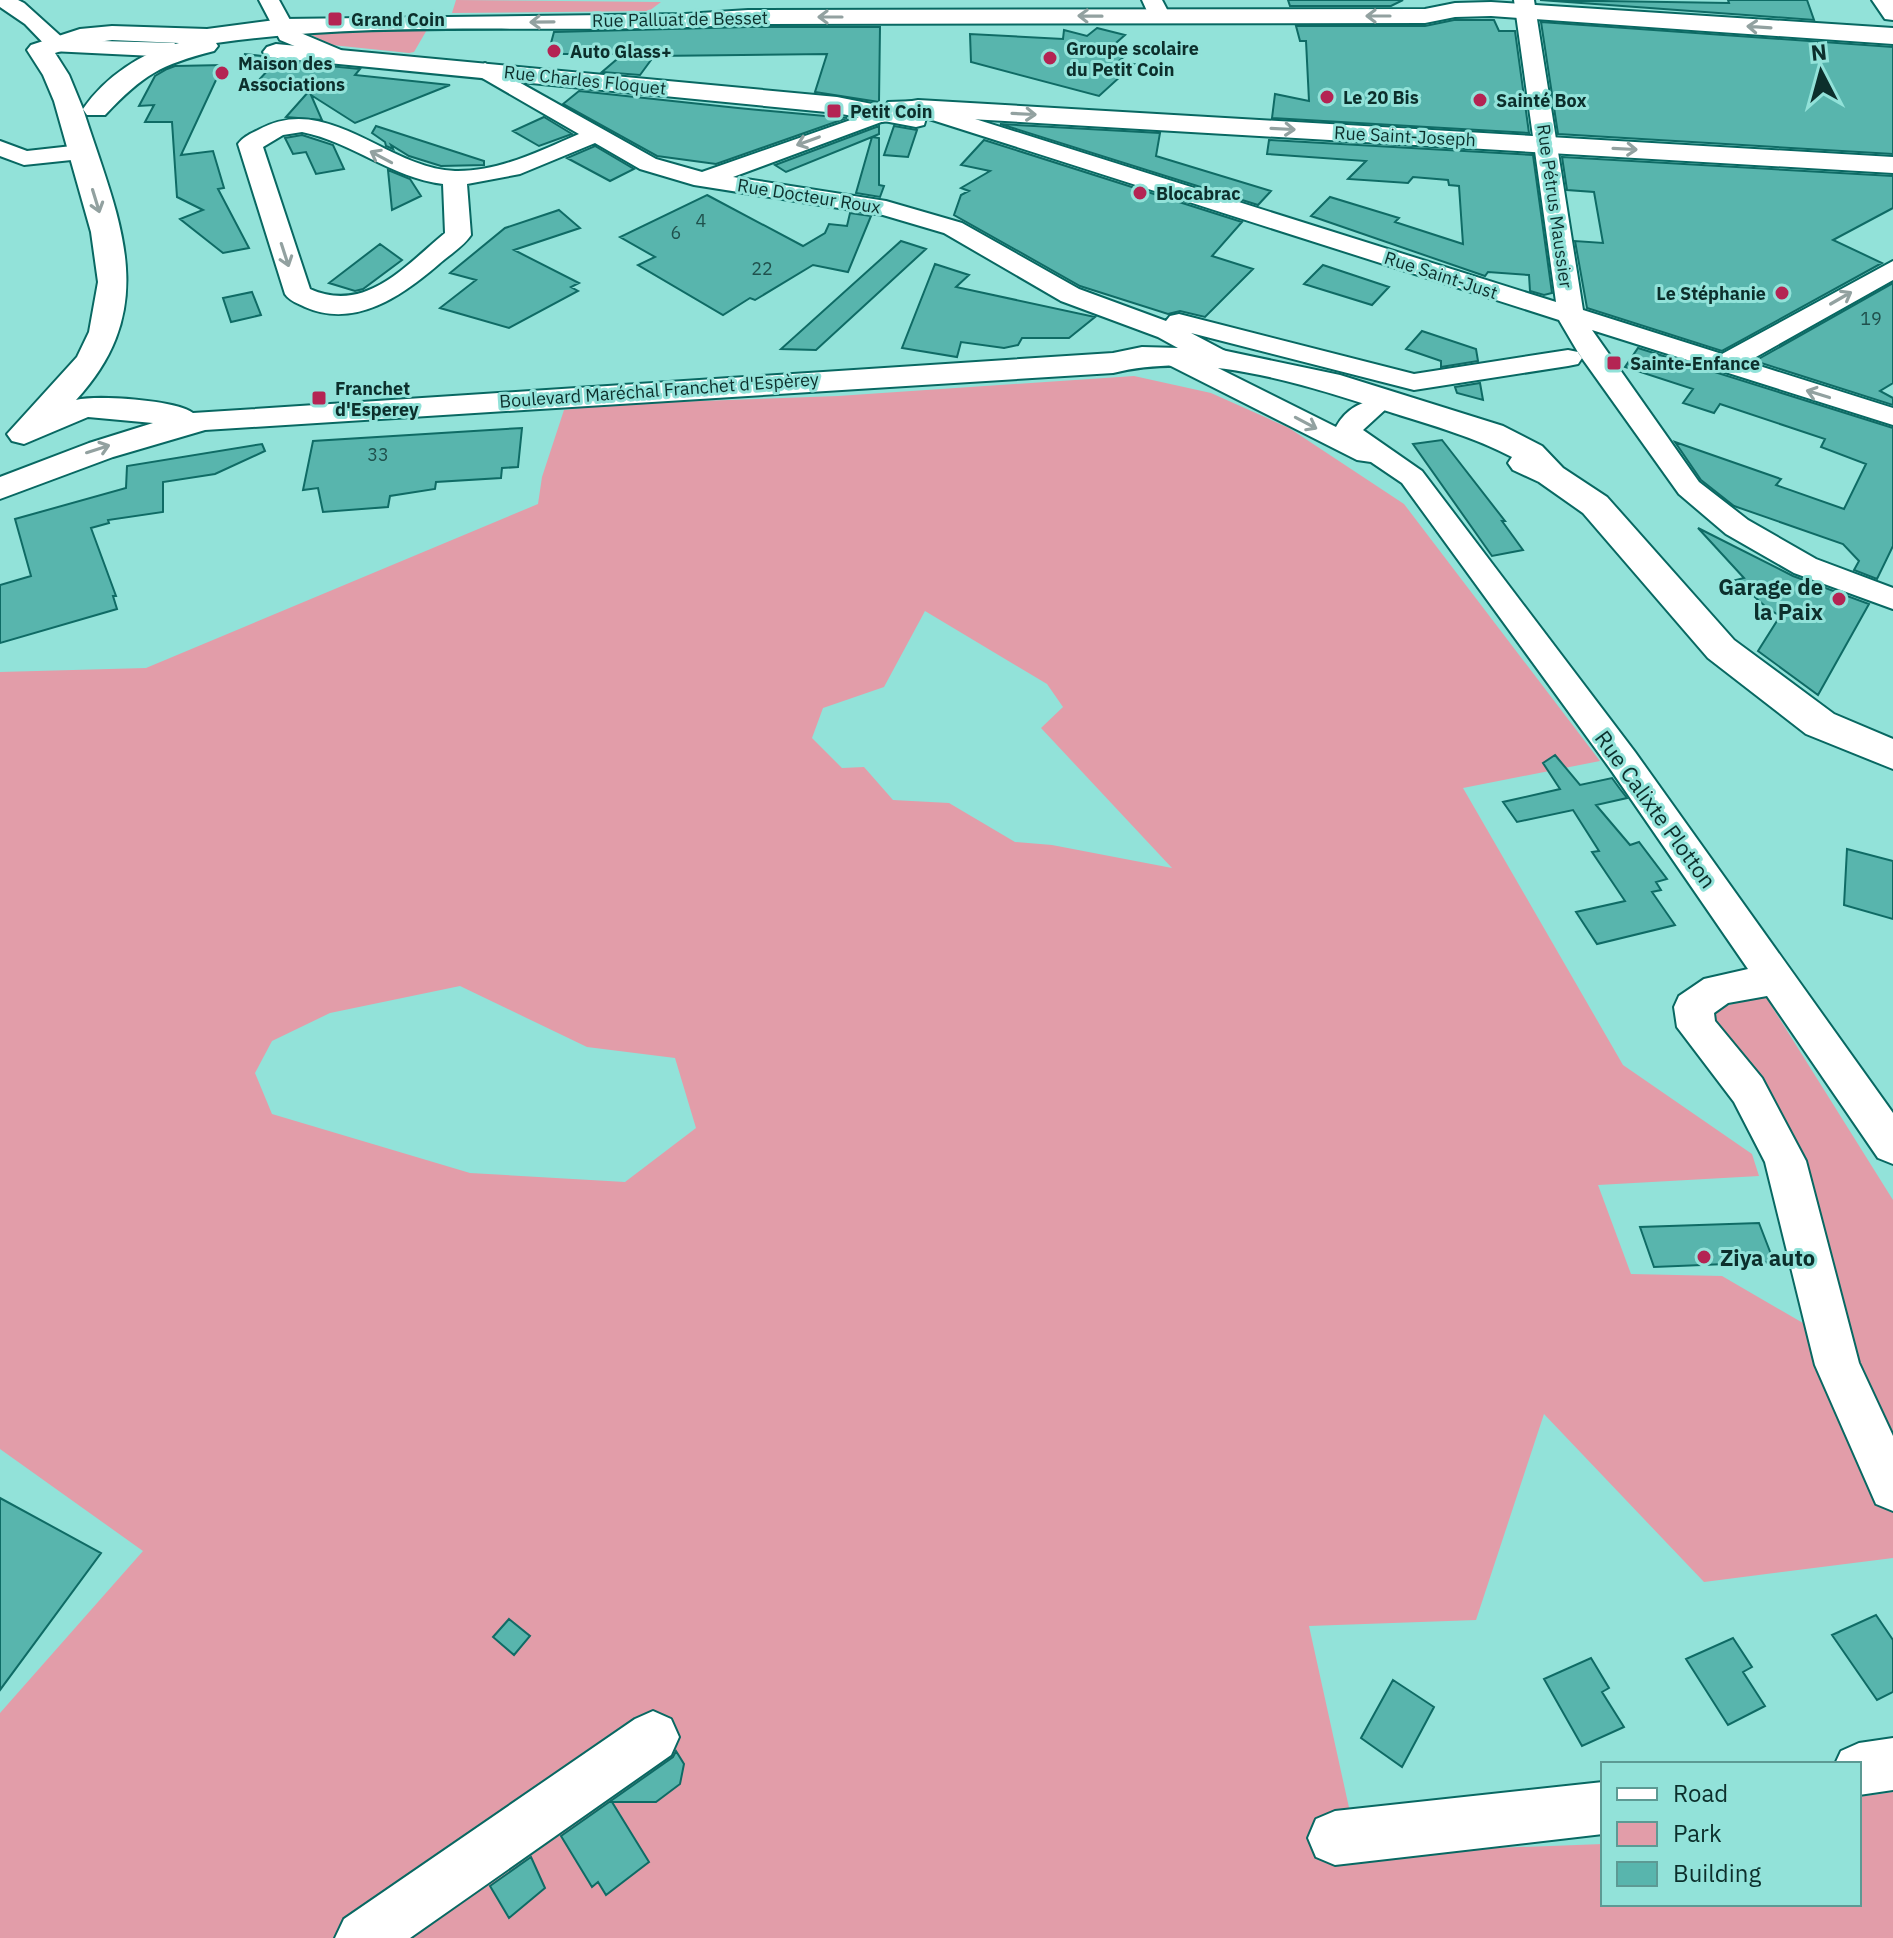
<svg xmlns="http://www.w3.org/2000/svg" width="1893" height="1938" font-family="'IBM Plex Sans',sans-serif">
<rect width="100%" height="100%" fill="#92e2d9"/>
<path fill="#e29da9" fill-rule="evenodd" d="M456,0L661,2L649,11L452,13Z
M428,28L414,52L409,53L332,45L305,32Z
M1134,376L1211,393L1289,428L1404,504L1600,761L1463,788L1623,1065L1752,1154L1759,1176L1598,1185L1631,1274L1722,1276L1815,1330L1844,1333L1711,1024L1717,1009L1764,994L1893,1200V1558L1704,1582L1544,1414L1476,1620L1309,1626L1359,1853L1603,1844V1904H1859V1797L1893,1792V1938H0V1713L143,1551L0,1449V672L146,668L538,504L542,477L564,410L614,404L838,396ZM925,611L1047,684L1063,707L1041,728L1172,868L1052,845L1015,842L949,803L893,800L864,767L842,768L812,738L823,708L884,687ZM460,986L587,1047L675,1058L696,1128L625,1182L470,1173L272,1114L255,1073L272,1041L330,1013Z"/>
<path fill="#58b5ad" stroke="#0f6b65" stroke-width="2" d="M1288,0H1403L1391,6H1290Z
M1540,0L1729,3L1728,0H1807L1814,20Z
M1454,20H1494L1499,31H1515L1529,133L1272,118L1275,94L1309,101L1306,41H1300L1296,26H1425Z
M1541,22L1893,47V154L1558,134Z
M748,27H880L879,102L815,92L827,54L654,56L640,75L602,72L623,54H548L554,32Z
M1097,28L1125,35L1108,50L1127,54L1119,61L1134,64L1099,96L971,62L970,34L1063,39L1064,30L1087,36Z
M244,54L262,56L267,60L360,69L355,75L450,85L355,123L311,95L322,120L286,117L310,90L269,87L274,81H258L269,69Z
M223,65L181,155L213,151L224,188L218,189L249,248L223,253L180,219L203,210L177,197L172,122H145L154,105L139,106L155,76L167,69L175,66Z
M579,91L738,108L847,118L716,164L657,156L563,104Z
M544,117L572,134L539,146L513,131Z
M1000,124L1160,133L1156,156L1271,191L1258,205Z
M376,126L484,161V165L441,166L409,156L391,145L393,149L386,146L385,142L372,133Z
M879,126V134L872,137L879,138V185L884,186L880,197L856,193L872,137L786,172L775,165Z
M894,126L917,130L908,157L884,155Z
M302,135L333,145L344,169L316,174L306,152L293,154L285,138Z
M984,140L1242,222L1212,256L1253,269L1205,317L1180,311L1168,314L1080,286L954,215L961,195L969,191L961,188L990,171L961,165Z
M1269,140L1533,155L1552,293L1544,295L1530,291L1529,275L1488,272L1485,276L1311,216L1330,197L1399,218L1395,222L1463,244L1459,186L1449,185L1448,180L1413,177L1408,183L1348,179L1366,161L1267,154Z
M595,146L634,169L610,181L567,158Z
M1562,157L1893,176V208L1833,240L1882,263L1722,351L1587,308L1575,241L1603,243L1594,192L1567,190Z
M388,170L410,179L421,196L392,210Z
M707,195L803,246L825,233L829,224L847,226L850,213L871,216L848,272L813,265L755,300L750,298L723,315L638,265L655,257L620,237Z
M559,210L580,228L514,250L579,283L571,287L578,291L509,328L440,308L476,280L450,273L505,228Z
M901,241L926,249L816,350L781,349Z
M380,244L402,260L363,289L355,291L329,283Z
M935,264L969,275L956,287L1095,317L1069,338H1022L1018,345L1004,348L961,342L957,357L902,348Z
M1323,265L1389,287L1372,305L1304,284Z
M1893,283V383L1880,391L1893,398V405L1755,361Z
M252,292L261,315L231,322L223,298Z
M1422,331L1476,349L1478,361L1441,367V361L1406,349Z
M1638,348L1893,428V546L1877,579L1854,570L1859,561L1843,544L1734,506L1701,480L1675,442L1781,479L1776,485L1844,509L1866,464L1821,447L1825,439L1720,404L1714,413L1683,403L1693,389L1625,367Z
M1480,383L1483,400L1457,393L1455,387Z
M522,428L518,467L502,468L501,478L436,482L435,489L390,496L388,507L323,512L318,488L303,490L313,441Z
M1442,440L1505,521H1502L1523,550L1492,556L1413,444Z
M262,444L265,451L215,474L163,482V512L108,520L109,523L91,528L116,596H113L117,609L0,643V585L31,576L15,519L126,488L127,466Z
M1698,528L1793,576L1869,604L1818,695L1758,651L1780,616L1767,608L1736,580L1744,578Z
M1555,755L1580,785L1612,778L1620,789L1627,798L1596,805L1630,845L1639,842L1667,879L1656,882L1661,890L1652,892L1675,925L1597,944L1576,912L1625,901L1592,852L1599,851L1573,810L1517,822L1503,802L1560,789L1543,763Z
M1847,849L1893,861V919L1844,905Z
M1759,1223L1774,1262L1654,1267L1640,1227Z
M0,1498L101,1553L0,1690Z
M1876,1615L1893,1640V1692L1877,1700L1832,1635Z
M509,1619L530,1636L514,1655L493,1637Z
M1733,1638L1752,1667L1743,1672L1765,1706L1728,1725L1686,1659Z
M1591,1658L1609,1688L1602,1692L1624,1727L1582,1746L1544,1679Z
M1393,1680L1434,1707L1402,1767L1361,1738Z
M676,1751L684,1764L680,1784L656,1802H612L649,1862L606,1895L598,1882L592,1887L561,1836L673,1757Z
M531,1857L545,1888L509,1918L490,1886Z"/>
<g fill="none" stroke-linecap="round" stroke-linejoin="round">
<g stroke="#086862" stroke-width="4">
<path id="minor" d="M0,0H18L24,3L65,40L174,43L185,50L174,57L51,51L25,24L0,7Z
M259,0H279L296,31L341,50L344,55L333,62L280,40Z
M1142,0H1162L1171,17L1168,22H1152Z
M1514,0H1534L1583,310L1722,354L1893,261V280L1747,362L1893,408V425L1592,330L1699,482L1748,520L1816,559L1893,588V609L1794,573L1726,534L1679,494L1579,354L1559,320L926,118L924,125L916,127L884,121L733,177L886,201L962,223L1079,289L1166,321L1170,316L1179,314L1414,374L1568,350L1578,352L1582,358L1578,364L1568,366L1414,390L1191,333L1227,352L1231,358L1227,364L1212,365L1336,427C1345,410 1364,397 1383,402L1387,408L1363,430L1422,471L1635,752L1893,1113V1164L1878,1158L1767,996L1728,1003L1714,1013L1715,1021L1762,1078L1806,1161L1859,1363L1893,1436V1511L1876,1504L1815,1365L1765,1162L1734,1102L1677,1027L1674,1007L1679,996L1704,979L1748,969L1611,770L1402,483L1371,462L1357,460L1169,365L1165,359L1169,353H1187L1158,337L1061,301L944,233L883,215L694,185L640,169L595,143L520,174L467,184L471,235C463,247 449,255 439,264C402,296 355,329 305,307C297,303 290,301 285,294L238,144C243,137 250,134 258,130C328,91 387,169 455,171C498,172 540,151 579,134L477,75L474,70L485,63L656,159L702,172L885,108L888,102L918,101L1556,302ZM302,132C352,142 392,178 443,184L445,233C405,266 366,314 310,289L263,147L283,135Z
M1872,0H1893V20L1885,19Z
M0,141L27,151L81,145L89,147L93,152L89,157L81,159L24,165L0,156Z
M653,1711L671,1719L679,1737L671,1755L410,1938H335L344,1919L635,1719Z
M1893,1738V1790L1859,1795V1764H1835L1841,1751L1859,1743Z
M1603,1782V1834L1335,1865L1316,1857L1308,1838L1316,1819L1335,1811Z"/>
</g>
<g stroke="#086862" stroke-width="4">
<path id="major" d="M1491,2L1893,28V44L1491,16L1455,17L1425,23L748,24C571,36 391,18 216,43L218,46L214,51C160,65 144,74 105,115H87L83,109C117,216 164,305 76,400C98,395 176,400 193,413L1113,353L1142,347L1217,349L1340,375L1503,426L1542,446L1563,468L1607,497L1734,640L1834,714L1893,739V769L1806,734L1708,658L1583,513L1539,482L1513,470L1508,463L1512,457C1474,437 1434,426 1393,413C1305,385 1205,350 1113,373L205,430L113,457L0,499V477L89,443L153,423L88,417L24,444L12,441L7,434L77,357L89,332L98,282L91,232L54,101L43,75L27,50L31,45L80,29L112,26L207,29L283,19L685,14L748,10L1425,9L1455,3ZM112,40L179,43C141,53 106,76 83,109L69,75L55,53L83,44Z
M276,44L837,97L882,106L918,100L1893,157V173L918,116L882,122L837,113L267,57L263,52L267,47Z"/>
</g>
<use href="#minor" fill="#fff" fill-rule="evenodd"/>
<use href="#major" fill="#fff" fill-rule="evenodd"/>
</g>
<defs><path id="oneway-shaft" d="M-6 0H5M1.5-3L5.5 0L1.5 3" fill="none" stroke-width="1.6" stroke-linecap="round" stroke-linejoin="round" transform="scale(2)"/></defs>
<g stroke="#92a1a0">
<use href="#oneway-shaft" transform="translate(1090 16) rotate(-179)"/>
<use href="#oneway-shaft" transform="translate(1378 16) rotate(180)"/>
<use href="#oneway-shaft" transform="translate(830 17) rotate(180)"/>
<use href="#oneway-shaft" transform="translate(542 22) rotate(179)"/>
<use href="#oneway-shaft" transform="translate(1759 27) rotate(-176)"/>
<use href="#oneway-shaft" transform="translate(1024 114) rotate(3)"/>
<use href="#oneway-shaft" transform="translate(1283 129) rotate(3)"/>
<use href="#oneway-shaft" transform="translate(808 141) rotate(160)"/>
<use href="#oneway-shaft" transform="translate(1625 149) rotate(3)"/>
<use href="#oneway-shaft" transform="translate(381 157) rotate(-152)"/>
<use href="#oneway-shaft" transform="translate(96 201) rotate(73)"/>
<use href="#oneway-shaft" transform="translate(285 255) rotate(72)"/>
<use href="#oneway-shaft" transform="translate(1841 298) rotate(-30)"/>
<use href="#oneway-shaft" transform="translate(1818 394) rotate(-163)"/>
<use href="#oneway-shaft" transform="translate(1306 423) rotate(28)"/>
<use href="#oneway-shaft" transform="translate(98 449) rotate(-18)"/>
</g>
<g fill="#b42453" stroke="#92e2d9" stroke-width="3">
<rect x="327" y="11" width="16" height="16" rx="4"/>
<circle cx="554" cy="51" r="8"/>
<circle cx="1050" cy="58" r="8"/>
<circle cx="222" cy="73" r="8"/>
<circle cx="1327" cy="97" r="8"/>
<circle cx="1480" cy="100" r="8"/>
<rect x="826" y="103" width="16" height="16" rx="4"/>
<circle cx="1140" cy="193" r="8"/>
<circle cx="1782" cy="293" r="8"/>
<rect x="1606" y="355" width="16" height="16" rx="4"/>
<rect x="311" y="390" width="16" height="16" rx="4"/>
<circle cx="1839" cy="599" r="8"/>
<circle cx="1704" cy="1257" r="8"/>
</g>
<g text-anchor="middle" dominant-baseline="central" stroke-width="6" stroke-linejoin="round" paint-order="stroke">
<g font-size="18" font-weight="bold" fill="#0c2f2c" stroke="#92e2d9" text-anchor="start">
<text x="351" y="19">Grand Coin</text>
<text x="1066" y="48">Groupe scolaire<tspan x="1066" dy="21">du Petit Coin</tspan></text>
<text x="570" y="51">Auto Glass+</text>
<text x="238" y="63">Maison des<tspan x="238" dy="21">Associations</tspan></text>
<text x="1343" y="97">Le 20 Bis</text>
<text x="1496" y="100">Sainté Box</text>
<text x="850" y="111">Petit Coin</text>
<text x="1156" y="193">Blocabrac</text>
<text x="1766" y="293" text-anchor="end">Le Stéphanie</text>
<text x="1630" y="363">Sainte-Enfance</text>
<text x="335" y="388">Franchet<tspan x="335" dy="21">d'Esperey</tspan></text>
</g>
<g font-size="18" fill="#0c2f2c" stroke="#92e2d9">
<text transform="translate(680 19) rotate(-1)">Rue Palluat de Besset</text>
<text transform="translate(585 80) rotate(6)">Rue Charles Floquet</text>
<text transform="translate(1405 136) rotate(3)">Rue Saint-Joseph</text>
<text transform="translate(809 196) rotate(9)">Rue Docteur Roux</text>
<text transform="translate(1555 206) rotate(82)">Rue Pétrus Maussier</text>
<text transform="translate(1441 275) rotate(18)">Rue Saint-Just</text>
<text transform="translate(659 390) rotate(-4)">Boulevard Maréchal Franchet d'Espèrey</text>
</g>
<g font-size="18" fill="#1f504c">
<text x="701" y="220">4</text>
<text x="676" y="232">6</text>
<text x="762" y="268">22</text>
<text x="1871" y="318">19</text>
<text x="378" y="454">33</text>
</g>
<g font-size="22" font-weight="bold" fill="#0c2f2c" stroke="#92e2d9" text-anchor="end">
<text x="1823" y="586">Garage de<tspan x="1823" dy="25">la Paix</tspan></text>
<text x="1720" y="1257" text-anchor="start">Ziya auto</text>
</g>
<g font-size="22" fill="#0c2f2c" stroke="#92e2d9">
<text transform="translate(1656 809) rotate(54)">Rue Calixte Plotton</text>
</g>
</g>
<rect x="1601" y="1762" width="260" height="144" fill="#92e2d9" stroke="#5c9a94" stroke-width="2"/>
<rect x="1617" y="1788" width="40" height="12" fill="#ffffff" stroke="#5c9a94" stroke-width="2"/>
<text x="1673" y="1802" font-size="24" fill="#0c2f2c">Road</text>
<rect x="1617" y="1822" width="40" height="24" fill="#e29da9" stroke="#5c9a94" stroke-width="2"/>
<text x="1673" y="1842" font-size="24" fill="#0c2f2c">Park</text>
<rect x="1617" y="1862" width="40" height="24" fill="#58b5ad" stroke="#5c9a94" stroke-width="2"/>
<text x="1673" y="1882" font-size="24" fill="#0c2f2c">Building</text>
<g transform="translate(1821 72) rotate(354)" stroke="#92e2d9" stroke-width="6" paint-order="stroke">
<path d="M0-6L14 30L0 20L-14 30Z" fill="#0c2f2c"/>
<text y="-12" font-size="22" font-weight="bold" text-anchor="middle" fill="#0c2f2c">N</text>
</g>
</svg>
